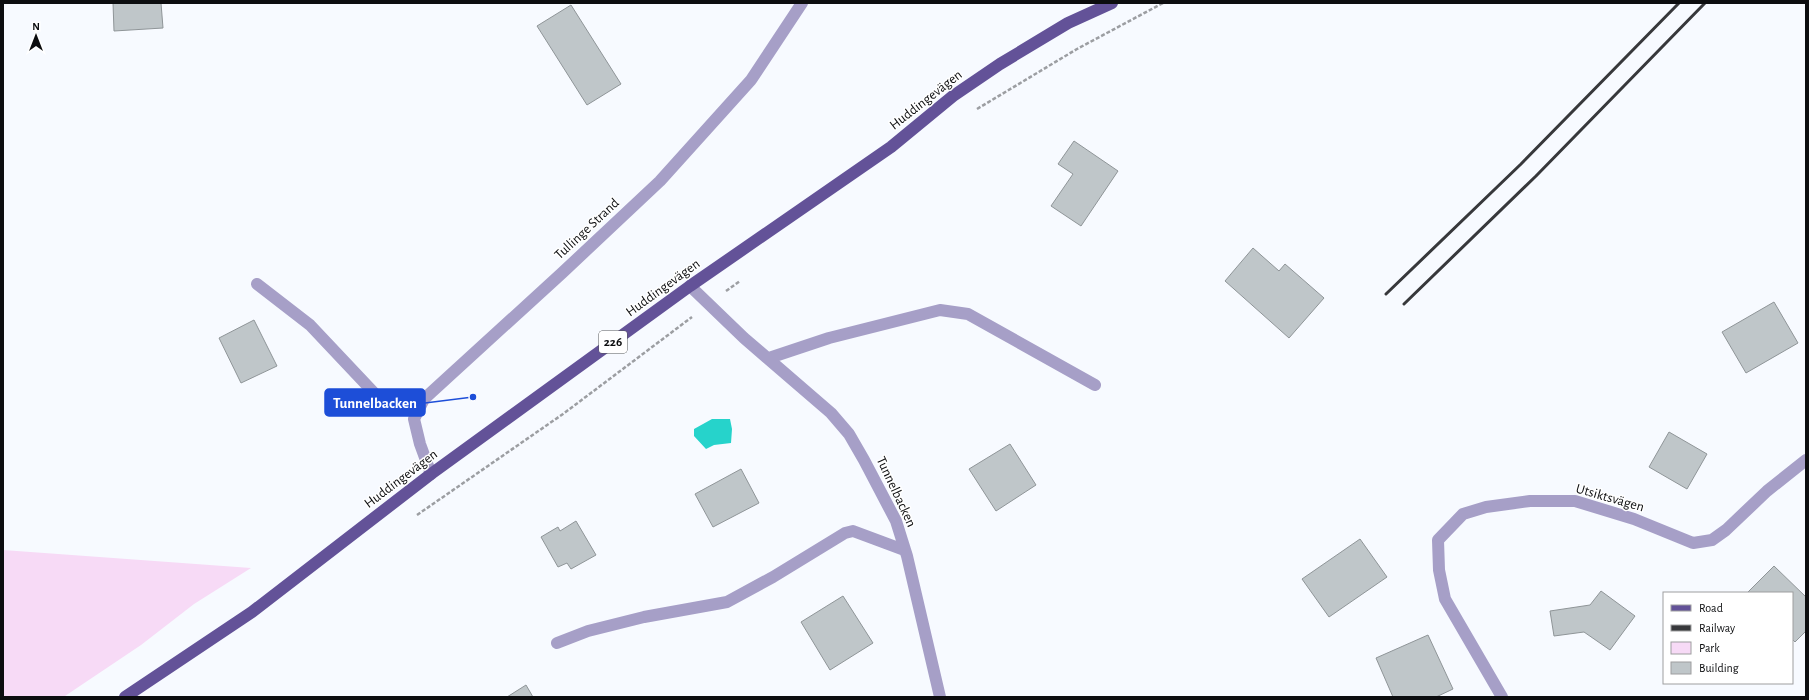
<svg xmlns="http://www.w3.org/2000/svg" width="1809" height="700" font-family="'Alegreya Sans',sans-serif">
<rect width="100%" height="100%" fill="#f7faff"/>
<path fill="#f7daf6" d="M3,550L251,568L194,604L141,645L65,696L3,697Z"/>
<path fill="#26d3cb" d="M712,419H730L732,429L731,443L714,445L706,449L694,436V429Z"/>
<path fill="#bfc6c9" stroke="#8f9598" d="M113,3H161L163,28L114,31Z
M571,5L621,84L587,105L537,26Z
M1074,141L1118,171L1081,226L1051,206L1073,174L1058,164Z
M1253,248L1279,271L1285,264L1324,298L1289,338L1225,281Z
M1774,302L1798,343L1746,373L1722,332Z
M254,320L277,366L241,383L219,338Z
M1669,432L1707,454L1687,489L1649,467Z
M1010,444L1036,485L996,511L969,469Z
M741,469L759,503L713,527L695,494Z
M576,521L596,555L571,569L567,563L558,567L541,537L558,527L560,531Z
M1360,539L1387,577L1329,617L1302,579Z
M1774,566L1806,597V631L1795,642L1792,639V593H1747Z
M1601,591L1635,616L1610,650L1584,632L1554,636L1550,611L1590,605Z
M843,596L873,643L830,670L801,622Z
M1428,635L1453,689L1436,697H1393L1376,658Z
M526,685L533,697H507Z"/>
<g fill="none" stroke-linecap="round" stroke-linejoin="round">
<path stroke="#9c9ea2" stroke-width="2.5" stroke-dasharray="4 2" stroke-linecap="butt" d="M977,109L1077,49L1163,3
M726,291L740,281
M417,515L563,414L692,317"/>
<path stroke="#a69fc7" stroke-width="12" d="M257,284L310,325L377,396L418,412
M690,286L744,338L831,413L849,434L864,460L896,521L907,556L940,697
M769,358L829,338L940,310L968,314L1095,385
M431,474L420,444L414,419L424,399L562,273L660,181L751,80L802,3
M557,643L588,631L644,617L727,602L773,577L845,533L853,531L904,550
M1502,697L1445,599L1439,570L1438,540L1463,514L1486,507L1530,501H1575L1634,519L1693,543L1712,540L1726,530L1767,491L1806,460"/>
<path stroke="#635298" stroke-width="12" d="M125,697L252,612L431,474L690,286L891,147L953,96L1000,64L1068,23L1112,3"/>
<path stroke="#37383b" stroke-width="3" d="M1386,294L1521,164L1679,3
M1404,304L1536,176L1705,3"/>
</g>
<g text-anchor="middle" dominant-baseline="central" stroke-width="3" stroke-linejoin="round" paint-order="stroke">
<rect fill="#fff" stroke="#555657" stroke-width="1" x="599" y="331" width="28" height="22" rx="3"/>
<g font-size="13" font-weight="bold" fill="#0c0d0f">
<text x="613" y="342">226</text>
</g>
<g font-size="14" fill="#0c0d0f" stroke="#fff">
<text transform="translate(926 100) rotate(-38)">Huddingevägen</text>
<text transform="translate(587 229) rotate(-43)">Tullinge Strand</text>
<text transform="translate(663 288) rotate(-36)">Huddingevägen</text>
<text transform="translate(401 479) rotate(-37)">Huddingevägen</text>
<text transform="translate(896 492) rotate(65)">Tunnelbacken</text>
<text transform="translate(1610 498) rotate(16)">Utsiktsvägen</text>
</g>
</g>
<path fill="none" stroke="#1d4ed8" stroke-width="1.5" d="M473 397L425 403"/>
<circle fill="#1d4ed8" stroke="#fff" stroke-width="1.5" cx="473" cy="397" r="4"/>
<rect fill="#1d4ed8" stroke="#1d4ed8" stroke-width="1.5" x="325" y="389" width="100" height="27" rx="4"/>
<g font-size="15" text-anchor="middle" font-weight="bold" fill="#fff">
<text x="375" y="408">Tunnelbacken</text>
</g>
<rect width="1809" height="700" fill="none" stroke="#0c0d0f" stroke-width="8"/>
<rect x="1663" y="592" width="130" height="92" fill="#ffffff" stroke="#9e9e9f"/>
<rect x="1671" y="605" width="20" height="6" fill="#635298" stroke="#9e9e9f"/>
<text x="1699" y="612" font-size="12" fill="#0c0d0f">Road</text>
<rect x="1671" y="625" width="20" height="6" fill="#37383b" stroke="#9e9e9f"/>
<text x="1699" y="632" font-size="12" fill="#0c0d0f">Railway</text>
<rect x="1671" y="642" width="20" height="12" fill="#f7daf6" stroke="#9e9e9f"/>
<text x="1699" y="652" font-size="12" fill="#0c0d0f">Park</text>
<rect x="1671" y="662" width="20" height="12" fill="#bfc6c9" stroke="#9e9e9f"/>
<text x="1699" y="672" font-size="12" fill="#0c0d0f">Building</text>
<g transform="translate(36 36)" stroke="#ffffff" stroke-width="3" paint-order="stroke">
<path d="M0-3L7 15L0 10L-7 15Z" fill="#0c0d0f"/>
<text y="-6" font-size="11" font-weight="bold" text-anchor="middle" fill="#0c0d0f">N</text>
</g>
</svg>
